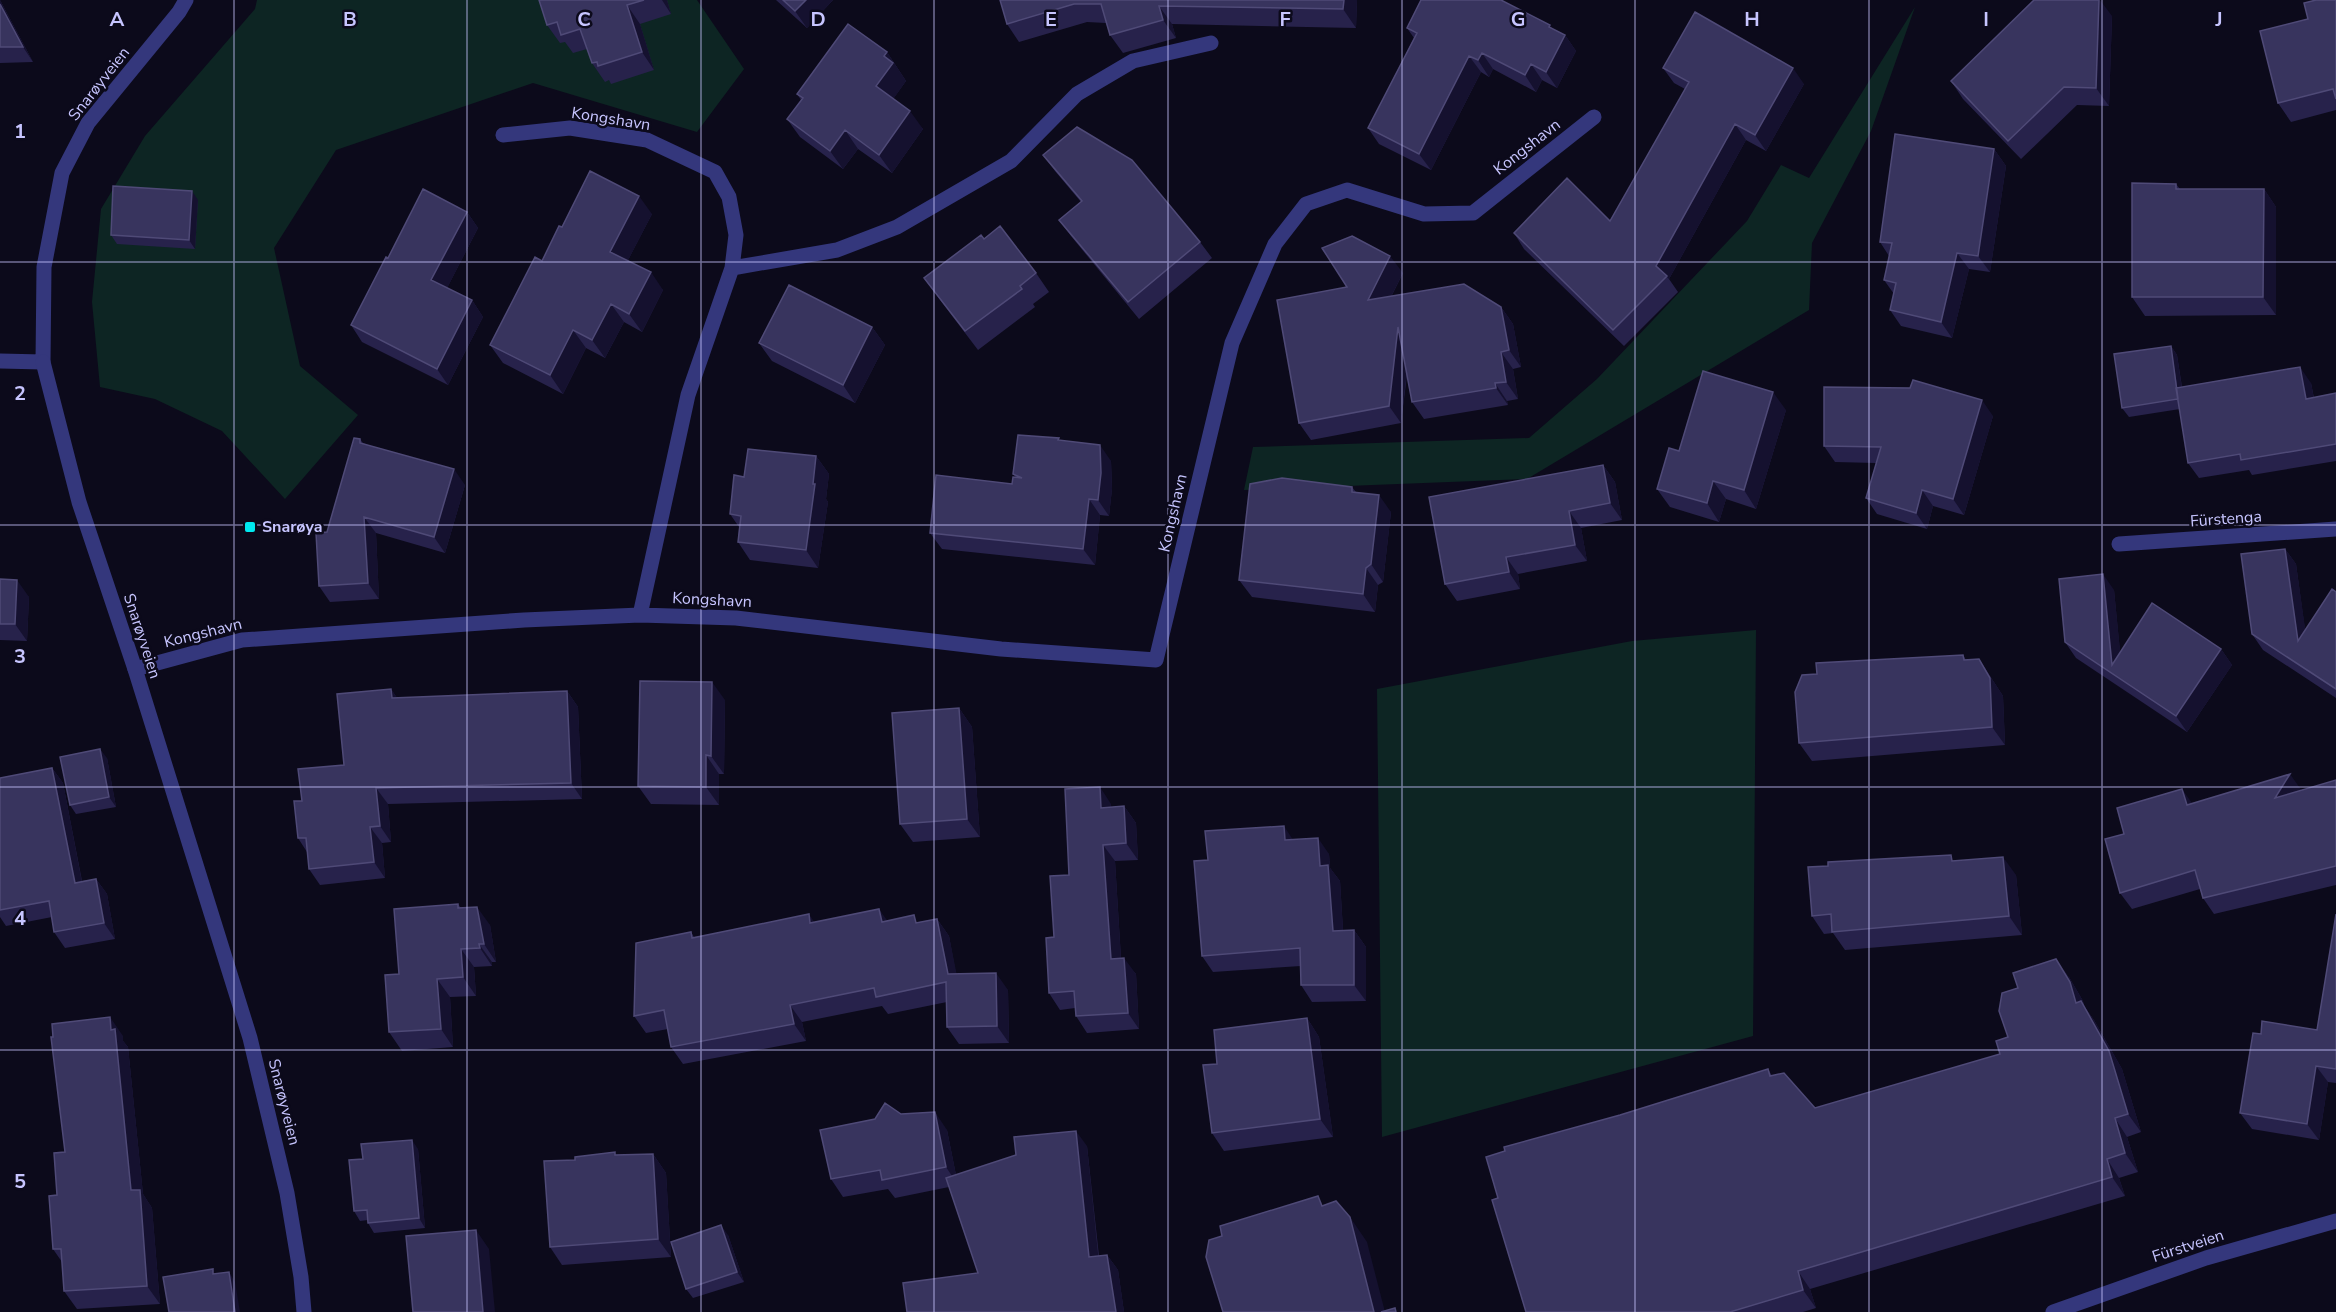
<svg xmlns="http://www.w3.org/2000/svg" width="2336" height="1312" font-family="'Nunito Sans',sans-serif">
<rect width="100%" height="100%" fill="#0c0a1b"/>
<path fill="#0d2523" d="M257,0H697L744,69L697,132L533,83L336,150L274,248L300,366L358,415L285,499L222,431L155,399L100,387L92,302L101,209L145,136L255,9Z
M1915,7L1871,131L1812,243L1809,310L1527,479L1244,490L1253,447L1529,438L1597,379L1747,221L1781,165L1809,178Z
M1756,630L1753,1036L1382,1137L1377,689L1632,641Z"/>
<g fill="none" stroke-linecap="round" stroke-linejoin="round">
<path stroke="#34377c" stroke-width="15" d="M503,135L570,128L647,140L715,172L729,197L736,235L732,268L688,395L640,615
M732,268L837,250L897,227L1011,161L1077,94L1133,61L1211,43
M0,361L43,362L44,267L62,173L88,123L179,12L186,0
M2119,544L2336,529
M135,669L242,640L524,620L640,615L736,618L1001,649L1156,660L1232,343L1275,244L1306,204L1347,190L1424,214L1473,213L1594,117
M2053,1312L2206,1258L2336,1221"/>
<path stroke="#34377c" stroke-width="15" d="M43,362L79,502L135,669L250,1038L287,1193L301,1277L304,1312"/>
</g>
<path fill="#27224b" d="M0,0L33,62L0,63Z
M539,0H667L671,14L640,24L654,70L611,84L609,80L605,82L592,63L587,49L573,53L565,42L560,43L547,25Z
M776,0H833L807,28Z
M1000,0H1357L1356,28L1172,24L1176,38L1123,53L1110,35L1106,23L1087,22L1019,42L1007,24Z
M2336,0V110L2291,122L2278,103L2308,19Z
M2112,16L2109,106L2077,105L2021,159L1963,99L1951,81Z
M1407,28L1553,29L1565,35L1576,51L1557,88L1542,80L1536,92L1493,69L1489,77L1481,72L1431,170L1379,144L1368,128L1414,38Z
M887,52L906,81L893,99L923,129L892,173L858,149L843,169L800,137L787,119L801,100L797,94Z
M1663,68L1804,84L1766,151L1746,140L1669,279L1678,292L1624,346L1524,249L1514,233L1610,221L1685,89L1674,83Z
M1994,149L2006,166L1990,272L1969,269L1952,338L1901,326L1890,310L1894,294L1884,280L1889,256L1880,242Z
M1043,155L1200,242L1212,258L1139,319L1071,236L1059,220L1081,202L1055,171Z
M2176,184L2180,189H2264L2276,207V315L2145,316L2132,297Z
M198,200L195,249L117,244L111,235Z
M467,212L478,228L447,288L472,300L483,317L448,385L362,342L351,325L388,258Z
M652,214L628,260L663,290L642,332L624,322L605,358L586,348L563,394L503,363L490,345L562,227Z
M984,239L1036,273L1049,292L1033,304L1035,307L978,350L937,296L924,278Z
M1403,273L1391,297L1501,307L1513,324L1521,367L1513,369L1518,399L1507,401L1508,405L1424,419L1412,402L1407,375L1401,423L1311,440L1299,423L1347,287Z
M872,327L885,345L855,403L772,361L759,343Z
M2171,346L2177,355L2182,387L2311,383L2314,398L2336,393V461L2252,475L2249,470L2199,478L2188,463L2180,409L2129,417L2122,408Z
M1786,410L1756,509L1726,499L1719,522L1670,507L1657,489L1679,451Z
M1993,416L1964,515L1933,506L1927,529L1877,514L1866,498L1876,463L1835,462L1824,446Z
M360,439L363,443L465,485L445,553L376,533L379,599L330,602L319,586L327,532Z
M1060,440L1111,461L1112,489L1109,516L1100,515L1095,565L942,549L930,533L1012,484L1016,478L1013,474Z
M816,456L829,474L826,499L828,502L818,568L750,560L738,542L739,527L730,514L744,477Z
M1603,465L1615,482L1622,520L1581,528L1587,561L1518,574L1520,589L1457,601L1445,584Z
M1352,487L1356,492L1391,512L1383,582L1378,585L1375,612L1252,597L1239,580Z
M2285,549L2296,564L2305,630L2336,592V698L2263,650L2252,634Z
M0,579L29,597L27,641L0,640Z
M2114,590L2120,652L2221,649L2232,665L2187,732L2076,658L2065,642Z
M1963,655L1966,660L1979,659L2003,696L2005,745L1812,761L1799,743L1817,674Z
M391,689L397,698L567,691L578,707L582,799L388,804L391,842L382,843L385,878L320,885L309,869L307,852L298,838L302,801L344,765Z
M725,700L724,774H719V805L651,804L638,786Z
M959,708L972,727L980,837L913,842L900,824Z
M107,758L116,807L76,814L70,805Z
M52,768L63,783L82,881L96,879L107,894L115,939L65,948L54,932L52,917L6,926L0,917V778Z
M2336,780V885L2214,914L2203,898L2200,889L2132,909L2120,893L2124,834L2192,803L2302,790Z
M1111,804V807L1124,806L1136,823L1138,860L1115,861L1121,958L1136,974L1139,1029L1087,1033L1076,1016L1075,1008L1060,1010L1049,993L1069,875Z
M1293,840L1329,854L1330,868L1340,881L1343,930H1354L1366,947V1001L1312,1002L1301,985V966L1213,972L1202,956L1208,860Z
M1956,861L2016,875L2022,935L1845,950L1833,933L1824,934L1812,916Z
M458,904L461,908L490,925L496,962H492V966L474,967L476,996L450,997L453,1047L402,1051L389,1032L399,974Z
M2336,915V1083L2328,1082L2319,1140L2252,1129L2240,1113L2261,1034L2317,1030Z
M937,919L949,936L956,974L1008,990L1009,1043L959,1044L947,1027V1002L888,1014L882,1006L802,1022L806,1041L683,1064L671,1047L668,1029L646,1033L634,1016L691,932L694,937L814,922L887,921L919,922Z
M2069,977L2083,1001L2084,1006L2094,1020L2122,1069L2141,1132L2127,1137L2138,1172L2119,1178L2125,1196L1810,1289L1816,1308L1803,1312H1526L1498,1198L1620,1115L1768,1069L1772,1076L1815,1108L2000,1054L2008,1037Z
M1307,1018L1319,1037L1333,1137L1224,1151L1212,1133L1217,1064Z
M123,1036V1041L128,1047L143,1194L152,1208L160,1304L77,1309L64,1291L62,1262L53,1249L57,1195Z
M901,1114L947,1130L956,1175L1087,1146L1099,1256L1107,1255L1118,1270L1124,1312H907L978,1273L949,1187L895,1198L888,1189L843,1197L831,1179Z
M418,1149L425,1228L374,1233L368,1223V1220L360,1221L354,1211Z
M653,1154L666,1173L671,1257L562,1265L550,1247L575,1160L617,1155Z
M728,1235L744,1282L693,1298L686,1289Z"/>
<path fill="#15112f" d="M0,0L33,62L23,47L0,4Z
M662,0H667L671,14Z
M806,0H833L807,28L795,11Z
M1344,0H1357L1356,28L1343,9Z
M2099,0H2100L2112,16L2109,106L2096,88Z
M627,5L640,24L654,70L642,52Z
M1159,6L1172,24L1176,38L1163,20Z
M1550,25L1562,41L1565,35L1576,51L1557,88L1546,72L1549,27Z
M887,52L906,81L889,105L876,86L884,56Z
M1482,53L1493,69L1489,77L1478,60Z
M1469,56L1481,72L1431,170L1419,154Z
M1531,64L1542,80L1536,92L1525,75Z
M1793,68L1804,84L1766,151L1755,135Z
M910,111L923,129L892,173L879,155Z
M1735,124L1746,140L1669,279L1656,266Z
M845,130L858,149L843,169L830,151Z
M1994,149L2006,166L1990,272L1978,256Z
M2264,189L2276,207V315L2263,297Z
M192,191L198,200L195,249L189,240Z
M639,196L652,214L623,270L610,252Z
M467,212L478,228L443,296L431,280Z
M1957,253L1969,269L1952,338L1941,322Z
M1390,256L1403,273L1380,318L1368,300Z
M651,272L663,290L642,332L629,314Z
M472,300L483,317L448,385L437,369Z
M611,304L624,322L605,358L592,340Z
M1501,307L1513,324L1521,367L1509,350Z
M872,327L885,345L855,403L843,385Z
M1398,327L1410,344L1401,423L1389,406Z
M573,330L586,348L563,394L550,375Z
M2171,346L2177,355L2185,409L2179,399Z
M1501,352L1513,369L1518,399L1506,382Z
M2300,367L2311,383L2317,415L2306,399Z
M1495,383L1507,401L1508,405L1496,388Z
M1773,392L1786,410L1756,509L1744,490Z
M1982,400L1993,416L1964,515L1953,499Z
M1100,445L1111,461L1112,489L1109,516L1098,500Z
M816,456L829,474L826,499L828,502L818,568L806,550Z
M1603,465L1615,482L1622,520L1610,503Z
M454,469L465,485L445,553L434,537Z
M1713,481L1726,499L1719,522L1707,503Z
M1922,490L1933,506L1927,529L1916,513Z
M1379,495L1391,512L1383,582L1371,564Z
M1089,499L1100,515L1095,565L1083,549Z
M1569,511L1581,528L1587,561L1575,545Z
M364,517L376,533L379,599L368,583Z
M2285,549L2296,564L2309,656L2298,641Z
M1506,557L1518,574L1520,589L1509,572Z
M1366,568L1378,585L1375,612L1363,594Z
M2103,574L2114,590L2123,680L2112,665Z
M17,580L29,597L27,641L15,624Z
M2221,649L2232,665L2187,732L2176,716Z
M1979,659L2003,696L2005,745L1992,727Z
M712,682L725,700L724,774L711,756Z
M391,689L402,705L392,698Z
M567,691L578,707L582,799L571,783Z
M959,708L972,727L980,837L967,819Z
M100,749L107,758L116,807L109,797Z
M706,755L719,774V805L706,787Z
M52,768L63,783L85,898L75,883Z
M2290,774L2302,791L2275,798Z
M1100,787L1111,804L1113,824L1101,808Z
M376,788L388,804L391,842L380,826Z
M2182,789L2194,806L2187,805Z
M1124,806L1136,823L1138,860L1126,843Z
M1284,826L1295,843L1285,840Z
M370,827L382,843L385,878L374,862Z
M1318,838L1329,854L1330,868L1340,881L1344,947L1333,931L1320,866Z
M1103,845L1115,861L1122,976L1111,959Z
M2003,857L2016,875L2022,935L2009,916Z
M96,879L107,894L115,939L104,923Z
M477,907L490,925L496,962L484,944Z
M879,909L891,926L882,922Z
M809,914L820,931L810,923Z
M937,919L949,936L960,991L948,974Z
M1354,930L1366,947V1001L1354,985Z
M479,944L492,962V966L480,948Z
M461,949L474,967L476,996L463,977Z
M1124,958L1136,974L1139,1029L1128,1013Z
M2056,959L2069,977L2083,1001L2084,1006L2094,1020L2122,1069L2141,1132L2128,1114Z
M996,973L1008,990L1009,1043L997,1026Z
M437,979L450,997L453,1047L441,1029Z
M790,1005L802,1022L806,1041L794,1024Z
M110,1017L123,1036V1041L128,1047L143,1194L152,1208L160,1304L147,1286L131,1190Z
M1307,1018L1319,1037L1333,1137L1320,1119Z
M2316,1066L2328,1082L2319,1140L2307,1124Z
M935,1112L947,1130L958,1185L946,1167Z
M2115,1118L2127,1137L2138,1172L2125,1153Z
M1076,1131L1087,1146L1100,1273L1089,1257Z
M412,1140L418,1149L425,1228L419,1218Z
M653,1154L666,1173L671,1257L658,1239Z
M2107,1159L2119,1178L2125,1196L2112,1177Z
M1350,1217L1367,1242L1385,1312H1374Z
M721,1225L728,1235L744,1282L737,1272Z
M476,1230L489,1249L495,1312H483Z
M1107,1255L1118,1270L1124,1312H1116Z
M1798,1271L1810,1289L1816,1308L1803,1290Z
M229,1272L235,1282L240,1312H235Z"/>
<path fill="#38345e" stroke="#4f4a77" stroke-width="1.5" d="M539,0H644L627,5L642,52L598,66L597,62L592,63L580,29L561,35L557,22L547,25Z
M783,0H806L795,11Z
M1000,0H1344L1343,9L1159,6L1163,20L1110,35L1101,4H1074L1007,24Z
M1421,0H1501L1550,25L1549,27L1565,35L1546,72L1531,64L1525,75L1482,53L1478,60L1469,56L1419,154L1368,128L1417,33L1407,28Z
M2034,0H2099L2096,88L2064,87L2008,141L1951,81Z
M2316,0H2336V99L2333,89L2278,103L2260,31L2308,19L2304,3Z
M0,4L23,47H0Z
M1695,12L1793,68L1755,135L1735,124L1656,266L1667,276L1613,330L1514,233L1567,178L1610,221L1689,82L1663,68Z
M848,24L887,52L884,56L893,63L876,86L910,111L879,155L845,130L830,151L787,119L803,98L797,94Z
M1077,127L1132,160L1200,242L1128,302L1059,220L1082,201L1043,155Z
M1895,134L1994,149L1978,256L1957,253L1941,322L1890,310L1896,283L1884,280L1892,243L1880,242Z
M590,171L639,196L610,252L651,272L629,314L611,304L592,340L573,330L550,375L490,345L535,257L542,261L559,226L562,227Z
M2132,183L2176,184V189H2264L2263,297H2132Z
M113,186L192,191L189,240L111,235Z
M423,189L467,212L431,280L472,300L437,369L351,325L386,257L388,258Z
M1000,226L1036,273L1020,286L1022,289L965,331L924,278L981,235L984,239Z
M1352,236L1390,256L1368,300L1464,284L1501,307L1509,350L1501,352L1506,382L1495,383L1496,388L1412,402L1398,327L1389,406L1299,423L1277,300L1347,287L1322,248Z
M789,285L872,327L843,385L759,343Z
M2171,346L2178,399L2122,408L2114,354Z
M2300,367L2306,399L2336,393V444L2241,460L2240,454L2188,463L2176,388Z
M1703,371L1773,392L1744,490L1713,481L1707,503L1657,489L1669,448L1679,451Z
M1913,380L1982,400L1953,499L1922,490L1916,513L1866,498L1881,447L1824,446V387L1910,388Z
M1018,435L1059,438L1058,440L1100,445L1101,473L1098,500L1089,499L1083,549L930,533L936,475L1012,484L1013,477L1022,478L1013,474Z
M354,438L360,439V443L454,469L434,537L364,517L368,583L319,586L316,533L327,532Z
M748,449L816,456L813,484H815L806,550L738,542L741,516L730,514L734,475L744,477Z
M1603,465L1610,503L1569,511L1575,545L1506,557L1509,572L1445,584L1429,497Z
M1282,478L1352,487V492L1379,495L1371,564L1366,568L1363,594L1239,580L1250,484Z
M2285,549L2298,641L2332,589L2336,592V689L2252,634L2241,554Z
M2103,574L2112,665L2152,603L2221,649L2176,716L2065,642L2059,579Z
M0,579L17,580L15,624H0Z
M1963,655L1964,660L1979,659L1990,678L1992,727L1799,743L1795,692L1802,675L1817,674L1816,663Z
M640,681L712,682L711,756L706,755V787L638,786Z
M391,689L392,698L567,691L571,783L376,788L380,826L370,827L374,862L309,869L306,838H298L294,801H302L298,769L344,765L337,694Z
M959,708L967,819L900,824L892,713Z
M100,749L109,797L70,805L60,757Z
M52,768L75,883L96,879L104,923L54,932L49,901L0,910V778Z
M2290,774L2275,798L2336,780V866L2203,898L2195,870L2120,893L2105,839L2124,834L2117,808L2182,789L2187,805Z
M1100,787L1101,808L1124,806L1126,843L1103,845L1111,959L1124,958L1128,1013L1076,1016L1074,991L1049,993L1046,938L1054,937L1050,876L1069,875L1065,789Z
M1284,826L1285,840L1318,838L1320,866L1328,865L1333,931L1354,930V985H1301L1300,948L1202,956L1194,861L1208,860L1205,831Z
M1951,855L1952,861L2003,857L2009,916L1832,932L1831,914L1812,916L1808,867L1828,866V862Z
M458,904V908L477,907L484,944H479L480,948L461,949L463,977L437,979L441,1029L389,1032L385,975L399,974L394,909Z
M879,909L882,922L914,915L916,923L937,919L948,974L996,973L997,1026L947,1027L946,982L876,997L874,988L790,1005L794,1024L671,1047L664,1010L634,1016L636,943L691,932L692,938L809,914L810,923Z
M2336,914V1069L2316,1066L2307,1124L2240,1113L2253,1033L2261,1034L2262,1021L2317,1030Z
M2056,959L2070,982L2076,1003L2081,1001L2109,1051L2128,1114L2115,1118L2125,1153L2107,1159L2112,1177L1798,1271L1803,1290L1730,1312H1526L1492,1200L1498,1198L1486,1157L1505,1151L1504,1147L1620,1115L1768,1069L1770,1076L1784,1073L1815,1108L2000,1054L1996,1041L2008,1037L1999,1011L2002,993L2018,988L2013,973Z
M110,1017L111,1030L115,1029L131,1190H140L147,1286L64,1291L61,1249H53L49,1196L57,1195L54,1153L65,1152L51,1037H53L52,1024Z
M1307,1018L1320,1119L1212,1133L1203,1065L1217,1064L1214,1030Z
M885,1103L901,1114L935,1112L946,1167L882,1180L880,1170L831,1179L820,1130L875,1119Z
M1076,1131L1089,1257L1107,1255L1116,1312H907L903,1283L978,1273L946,1178L1016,1155L1014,1137Z
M412,1140L419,1218L368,1223L367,1210L354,1211L349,1160L363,1159L361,1144Z
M615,1152V1155L653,1154L658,1239L550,1247L544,1161L575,1160V1157Z
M1318,1196L1322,1206L1336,1201L1350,1217L1374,1312H1223L1206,1257L1209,1240L1222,1236L1220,1226Z
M721,1225L737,1272L686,1289L671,1242Z
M476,1230L483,1312H413L406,1236Z
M213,1269V1274L229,1272L235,1312H169L163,1277Z
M1395,1308L1396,1312H1381Z"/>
<path fill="none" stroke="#c7c5ff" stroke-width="1.5" stroke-opacity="0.55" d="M234,0V1312M467,0V1312M701,0V1312M934,0V1312M1168,0V1312M1402,0V1312M1635,0V1312M1869,0V1312M2102,0V1312M0,262H2336M0,525H2336M0,787H2336M0,1050H2336"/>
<rect fill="#00e9f0" stroke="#0c0a1b" stroke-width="2" x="244" y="521" width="12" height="12" rx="3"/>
<g text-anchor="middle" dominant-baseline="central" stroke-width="5" stroke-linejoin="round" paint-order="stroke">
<g font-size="16" fill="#c7c5ff" stroke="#0c0a1b">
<text transform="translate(99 84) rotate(-52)">Snarøyveien</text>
<text transform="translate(611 119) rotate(9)">Kongshavn</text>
<text transform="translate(1527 147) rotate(-38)">Kongshavn</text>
<text transform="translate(1173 513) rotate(-77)">Kongshavn</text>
<text transform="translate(2226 519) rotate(-4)">Fürstenga</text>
<text transform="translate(712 600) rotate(3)">Kongshavn</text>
<text transform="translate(203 633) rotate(-14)">Kongshavn</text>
<text transform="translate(142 636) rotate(72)">Snarøyveien</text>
<text transform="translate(284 1102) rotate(76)">Snarøyveien</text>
<text transform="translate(2188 1246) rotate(-18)">Fürstveien</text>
</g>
<g font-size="16" font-weight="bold" fill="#c7c5ff" stroke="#0c0a1b" text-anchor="start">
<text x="262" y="527">Snarøya</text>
</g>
</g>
<g font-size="20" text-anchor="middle" font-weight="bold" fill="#c7c5ff" stroke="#0c0a1b" stroke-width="5" stroke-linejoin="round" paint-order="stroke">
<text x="117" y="26">A</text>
<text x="350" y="26">B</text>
<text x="584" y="26">C</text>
<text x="818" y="26">D</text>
<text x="1051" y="26">E</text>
<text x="1285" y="26">F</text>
<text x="1518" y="26">G</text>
<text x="1752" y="26">H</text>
<text x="1986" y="26">I</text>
<text x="2219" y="26">J</text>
<text x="20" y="138">1</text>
<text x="20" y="400">2</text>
<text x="20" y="663">3</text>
<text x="20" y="925">4</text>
<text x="20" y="1188">5</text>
</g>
</svg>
